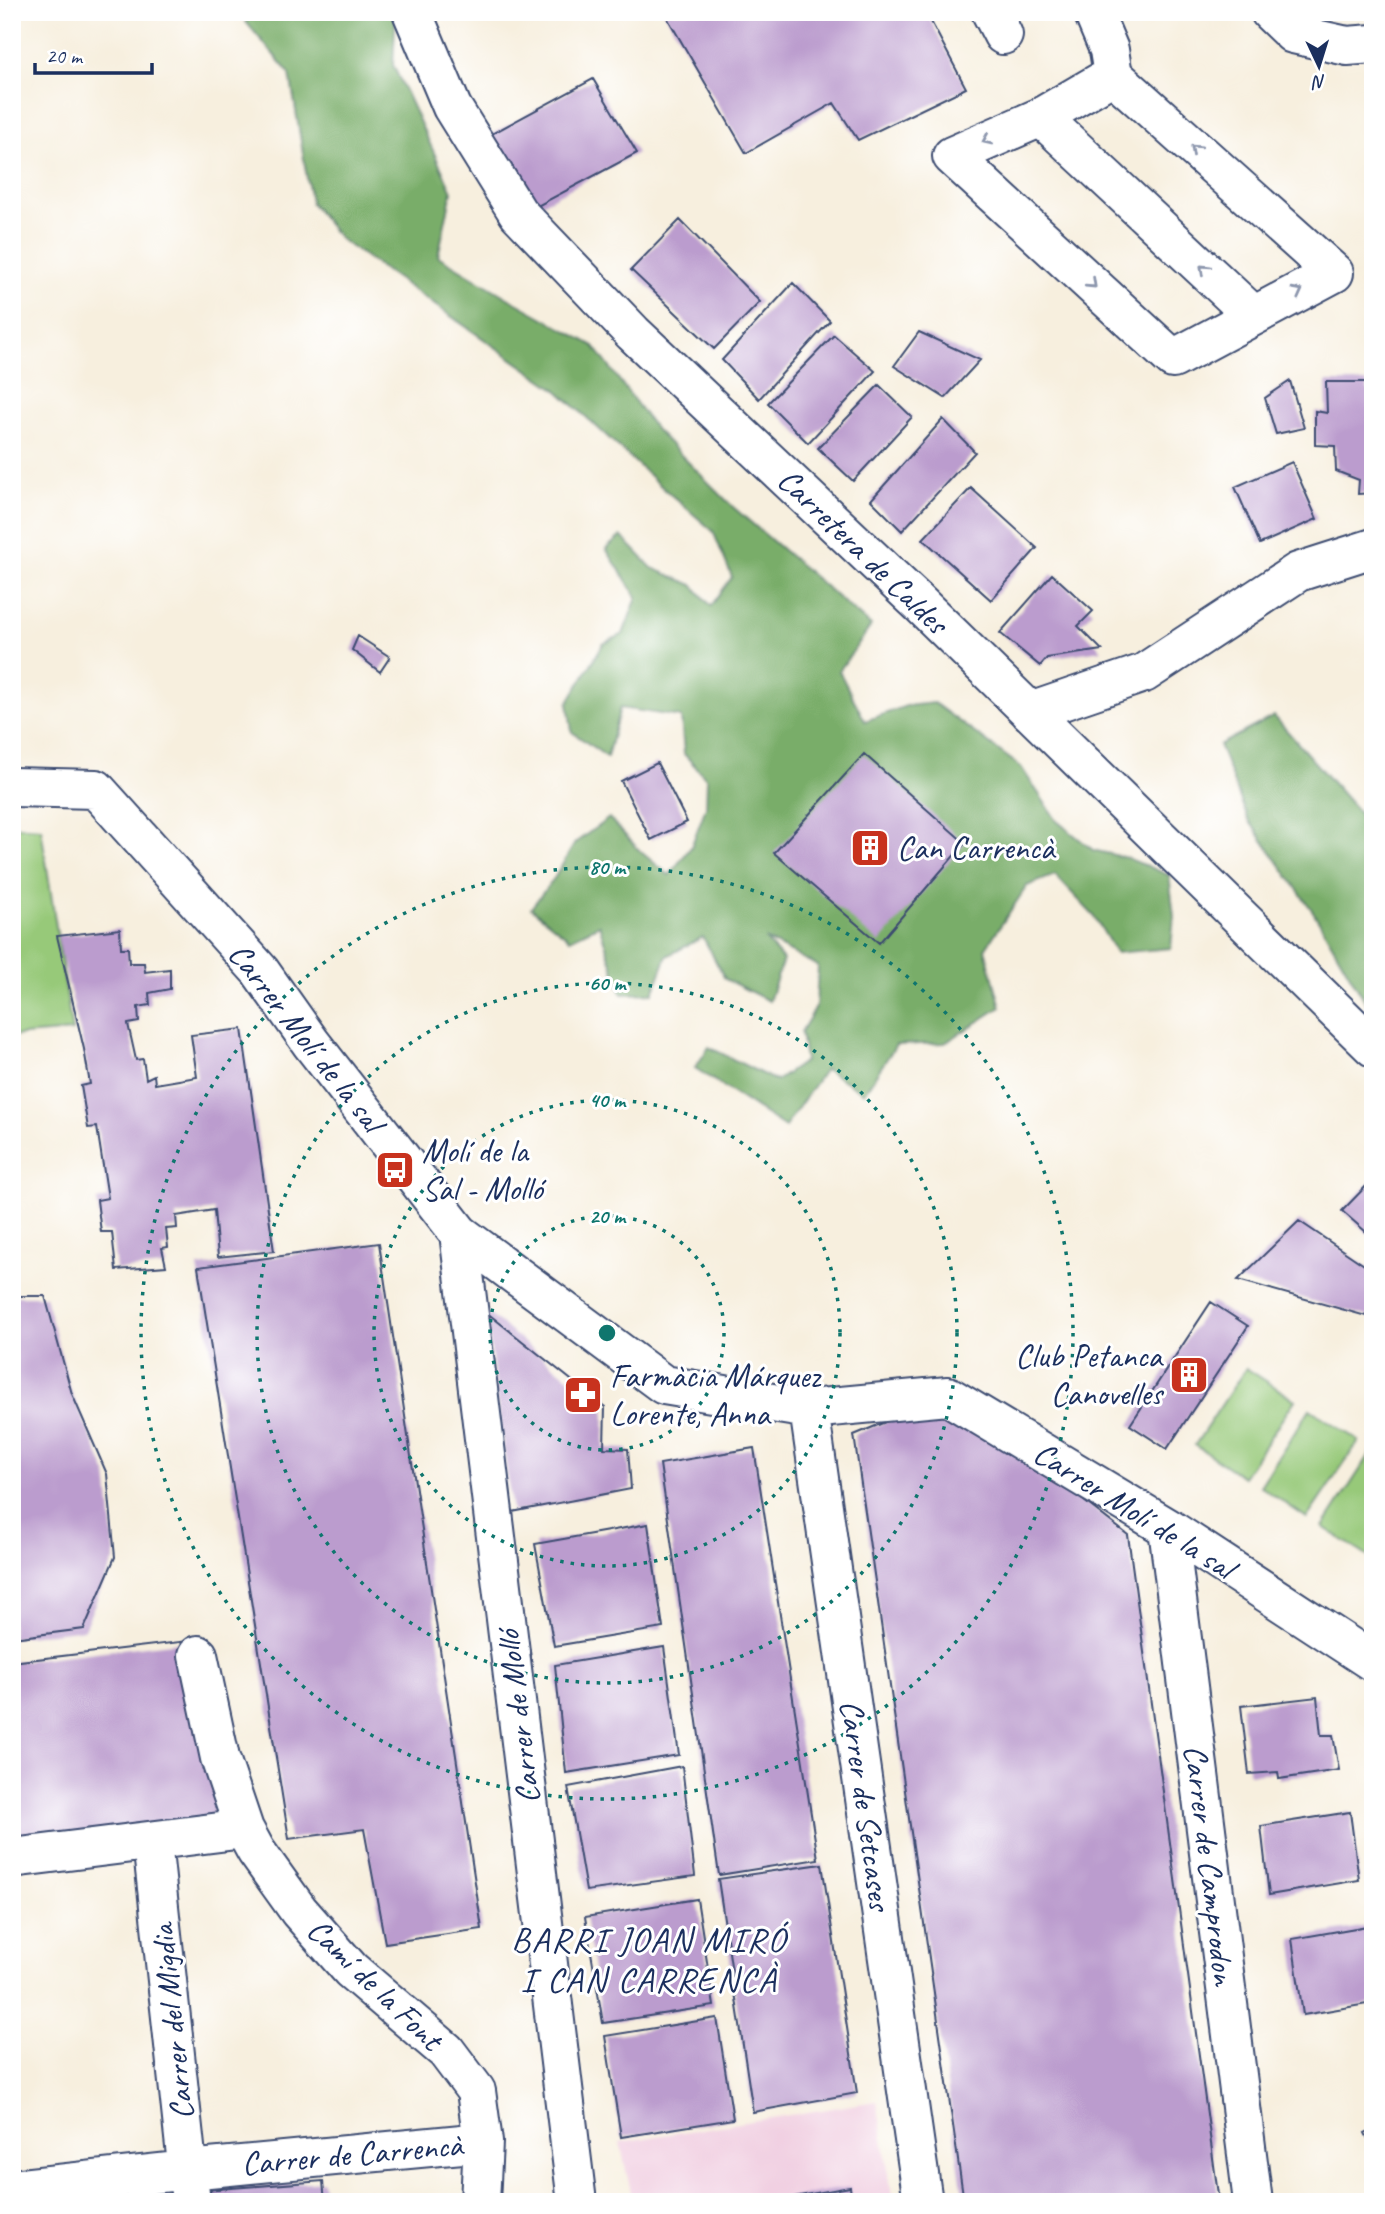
<svg xmlns="http://www.w3.org/2000/svg" width="1385" height="2214" font-family="Caveat,sans-serif">
<rect width="100%" height="100%" fill="#fff"/>
<filter id="ink" filterUnits="userSpaceOnUse"><feTurbulence type="fractalNoise" baseFrequency=".0143" numOctaves="2"/><feDisplacementMap in="SourceGraphic" scale="14" xChannelSelector="R" yChannelSelector="G"/><feConvolveMatrix kernelMatrix="1 2 1 2 8 2 1 2 1" color-interpolation-filters="sRGB"/></filter>
<filter id="wash" filterUnits="userSpaceOnUse"><feTurbulence type="fractalNoise" baseFrequency=".00686" numOctaves="4" result="noise"/><feDisplacementMap in="SourceGraphic" scale="28" xChannelSelector="R" yChannelSelector="G"/><feGaussianBlur stdDeviation="1.57" result="paint"/><feColorMatrix in="noise" values="0 0 0 0 0 0 0 0 0 0 0 0 0 0 0 0 0 1.4 0 .05"/><feComposite in="paint" operator="in"/></filter>
<g filter="url(#wash)">
<rect width="100%" height="100%" fill="#f7efde"/>
<path fill="#f1d0e2" d="M877,2101L893,2202H633L620,2142Z"/>
<path fill="#97c979" stroke="#597c6c" stroke-width="2" d="M12,826L41,828L72,1031L12,1036Z
M1246,1368L1295,1400L1243,1477L1195,1445Z
M1310,1409L1359,1441L1307,1518L1260,1486Z
M1373,1450V1554L1370,1558L1323,1527Z"/>
<path fill="#79ad69" stroke="#4a6e64" stroke-width="2" d="M245,12H396L393,65L452,191L438,256L513,301L594,346L656,430L733,507L871,626L839,671L865,721L906,706L934,703L1021,767L1057,821L1093,850L1127,858L1169,875L1174,916L1171,948L1116,953L1094,916L1055,875L1027,886L985,949L1001,1007L945,1043L896,1045L864,1093L825,1069L785,1127L695,1068L709,1047L776,1081L805,1061L801,1032L816,1007L818,966L765,939L783,960L769,1001L725,979L703,937L667,956L653,993L622,994L599,925L570,939L531,908L555,877L575,843L609,818L641,852L669,875L691,847L706,807L707,779L684,754L681,717L620,708L607,757L572,732L568,703L603,644L623,634L637,597L606,549L621,536L652,568L693,585L711,606L732,577L713,531L663,488L557,390L340,239L311,203L290,74L246,22Z
M1274,716L1373,829V1011L1365,1001L1314,913L1248,819L1219,745Z"/>
<g id="blocks">
<path fill="#bb9cce" d="M664,12H926L966,88L858,140L834,103L746,153Z
M593,79L637,153L530,210L488,136Z
M680,220L760,302L714,349L631,270Z
M793,283L830,321L759,399L722,360Z
M919,332L980,360L945,398L894,366Z
M834,335L875,371L808,443L768,403Z
M1290,381L1304,428L1276,434L1265,398Z
M1326,382H1367L1368,392H1373V493L1358,494L1359,480L1336,471L1335,446L1315,445V411L1327,413Z
M879,385L912,417L853,481L818,448Z
M943,419L975,452L902,531L871,500Z
M1292,462L1317,519L1260,544L1235,487Z
M971,488L1037,548L991,600L923,539Z
M1052,574L1093,611L1078,626L1102,650L1047,658L1040,666L1000,633Z
M358,636L390,657L380,672L352,650Z
M864,754L965,843L879,943L774,853Z
M657,763L687,822L651,840L621,781Z
M120,929L121,948H128L129,963H144L145,972L170,969V989L149,993L150,1005L138,1007L139,1022L128,1024L136,1060L143,1059L146,1079L154,1075L155,1084L197,1077L191,1035L242,1029L274,1251L218,1257L214,1210L176,1216L177,1228L166,1229L168,1247L162,1248L166,1266L116,1270L112,1232H101L97,1200L108,1198L97,1127L88,1128L81,1086L90,1084L84,1049L57,936Z
M1373,1179V1238L1342,1211Z
M1299,1221L1373,1271V1318L1238,1280Z
M379,1243L482,1929L385,1943L364,1829L289,1839L198,1267Z
M12,1296H45L72,1394L107,1474L115,1557L84,1629L12,1638Z
M1211,1302L1248,1326L1167,1449L1130,1425Z
M486,1312L605,1407L604,1448L628,1449L631,1489L512,1512Z
M948,1396L1128,1535L1219,2202H964L854,1435Z
M754,1448L818,1859L719,1875L660,1464Z
M648,1524L663,1628L554,1646L535,1544Z
M188,1641L234,1823L12,1843V1662Z
M664,1647L679,1755L566,1773L555,1665Z
M1317,1697L1321,1735H1333L1339,1770L1279,1779L1278,1772L1249,1774L1241,1706Z
M682,1766L695,1876L586,1891L568,1787Z
M1350,1812L1359,1880L1269,1895L1261,1826Z
M822,1864L857,2093L753,2112L718,1879Z
M697,1899L714,2006L603,2023L585,1917Z
M1373,1925V2003L1303,2015L1292,1939Z
M717,2018L733,2119L621,2137L605,2036Z
M1373,2129V2149L1365,2133Z
M323,2181L325,2202H206L205,2190Z
M850,2187L852,2202H777V2200Z
M168,2196L169,2202H107V2200L122,2198Z"/>
</g>
</g>
<g filter="url(#ink)">
<use href="#blocks" fill-opacity="0" stroke="#3c4c71" stroke-width="2"/>
<g fill="none" stroke-linecap="round" stroke-linejoin="round">
<g stroke="#3c4c71" stroke-width="42">
<path id="minor" d="M412,12L452,107L518,213L633,333L921,605L1373,1047
M991,12L1003,35
M1093,12L1109,50L1113,75L1334,273L1173,359L952,156L1041,117L1113,75
M1270,12L1293,34L1347,46L1373,44
M1041,117L1254,316
M1030,712L1144,673L1298,572L1373,548
M12,787L96,789L260,971L311,1043L459,1233L664,1385L809,1409L948,1396L1168,1528L1373,1662
M459,1233L577,2202
M809,1409L923,2202
M1168,1528L1253,2202
M198,1655L220,1758L244,1829L256,1851L299,1911L351,1970L446,2051L476,2091L483,2142L480,2202
M152,1842L191,2202
M12,1858L244,1829
M12,2189L188,2170L483,2142"/>
</g>
<use href="#minor" stroke="#fff" stroke-width="38"/>
</g>
<defs><path id="oneway-chevron" d="M-2-3.5L2.5 0L-2 3.5" fill="none" stroke-width="1.6" stroke-linecap="round" stroke-linejoin="round" transform="scale(1.75)"/></defs>
<g stroke="#8d97ae">
<use href="#oneway-chevron" transform="translate(987 140) rotate(156)"/>
<use href="#oneway-chevron" transform="translate(1195 149) rotate(-138)"/>
<use href="#oneway-chevron" transform="translate(1204 269) rotate(-137)"/>
<use href="#oneway-chevron" transform="translate(1092 284) rotate(43)"/>
<use href="#oneway-chevron" transform="translate(1298 292) rotate(-28)"/>
</g>
</g>
<g fill="none" stroke="#0f766e" stroke-width="3.5" stroke-dasharray="3.5 7">
<circle cx="607" cy="1333" r="117"/>
<circle cx="607" cy="1333" r="233"/>
<circle cx="607" cy="1333" r="350"/>
<circle cx="607" cy="1333" r="466"/>
</g>
<defs>
<g id="building-square" transform="scale(2.0125)"><rect x="-9" y="-9" width="18" height="18" rx="4" fill="#c8321e" stroke="#fff"/><path d="M-4-6H4V6H1V3H-1V6H-4ZM-2.5-4.3h1.7v1.8h-1.7ZM.8-4.3h1.7v1.8H.8ZM-2.5-1h1.7V.8h-1.7ZM.8-1h1.7V.8H.8Z" fill="#fff"/></g>
<g id="bus-square" transform="scale(2.0125)"><rect x="-9" y="-9" width="18" height="18" rx="4" fill="#c8321e" stroke="#fff"/><path d="M-5-6H5V4H4V6H2V4H-2V6H-4V4H-5ZM-3.5-4V0h7V-4ZM-3.5 1.2v1.5H-2V1.2ZM2 1.2v1.5H3.5V1.2Z" fill="#fff"/></g>
<g id="pharmacy-square" transform="scale(2.0125)"><rect x="-9" y="-9" width="18" height="18" rx="4" fill="#c8321e" stroke="#fff"/><path d="M-2-6h4v4h4v4h-4v4h-4v-4h-4v-4h4Z" fill="#fff"/></g>
</defs>
<g fill-rule="evenodd">
<use href="#building-square" x="870" y="848"/>
<use href="#bus-square" x="395" y="1170"/>
<use href="#building-square" x="1189" y="1375"/>
<use href="#pharmacy-square" x="583" y="1395"/>
</g>
<g text-anchor="middle" dominant-baseline="central" stroke-width="6" stroke-linejoin="round" paint-order="stroke">
<g font-size="33" fill="#1b2f5e" stroke="#fff">
<text transform="translate(863 551) rotate(44)">Carretera de Caldes</text>
<text transform="translate(306 1037) rotate(52)">Carrer Molí de la sal</text>
<text transform="translate(1134 1510) rotate(32)">Carrer Molí de la sal</text>
<text transform="translate(518 1717) rotate(-97)">Carrer de Molló</text>
<text transform="translate(866 1805) rotate(82)">Carrer de Setcases</text>
<text transform="translate(1210 1865) rotate(83)">Carrer de Camprodon</text>
<text transform="translate(375 1984) rotate(44)">Camí de la Font</text>
<text transform="translate(172 2022) rotate(-96)">Carrer del Migdia</text>
<text transform="translate(352 2154) rotate(-5)">Carrer de Carrencà</text>
</g>
<g font-size="33" fill="#1b2f5e" stroke="#fff" text-anchor="start">
<text x="897" y="848">Can Carrencà</text>
<text x="422" y="1151">Molí de la<tspan x="422" dy="38">Sal - Molló</tspan></text>
<text x="1162" y="1356" text-anchor="end">Club Petanca<tspan x="1162" dy="38">Canovelles</tspan></text>
<text x="610" y="1376">Farmàcia Márquez<tspan x="610" dy="38">Lorente, Anna</tspan></text>
</g>
<g font-size="35" letter-spacing="2" fill="#1b2f5e" stroke="#fff">
<text x="649" y="1939">BARRI JOAN MIRÓ<tspan x="649" dy="40">I CAN CARRENCÀ</tspan></text>
</g>
</g>
<circle cx="607" cy="1333" r="10" fill="#0f766e" stroke="#fff" stroke-width="3.5"/>
<g font-size="21" text-anchor="middle" font-weight="bold" fill="#0f766e" stroke="#fff" stroke-width="6" stroke-linejoin="round" paint-order="stroke">
<text x="607" y="874">80 m</text>
<text x="607" y="990">60 m</text>
<text x="607" y="1107">40 m</text>
<text x="607" y="1223">20 m</text>
</g>
<rect width="1385" height="2214" fill="none" stroke="#fff" stroke-width="42"/>
<g transform="translate(1319 66) rotate(176)" stroke="#ffffff" stroke-width="5" paint-order="stroke">
<path d="M0-5L12 26L0 18L-12 26Z" fill="#1b2f5e"/>
<text y="-10" font-size="19" font-weight="bold" text-anchor="middle" fill="#1b2f5e">N</text>
</g>
<path d="M35 63v10h117v-10" fill="none" stroke="#1b2f5e" stroke-width="3.5"/>
<text x="46" y="63" font-size="21" fill="#1b2f5e" stroke="#ffffff" stroke-width="5" paint-order="stroke">20 m</text>
</svg>
